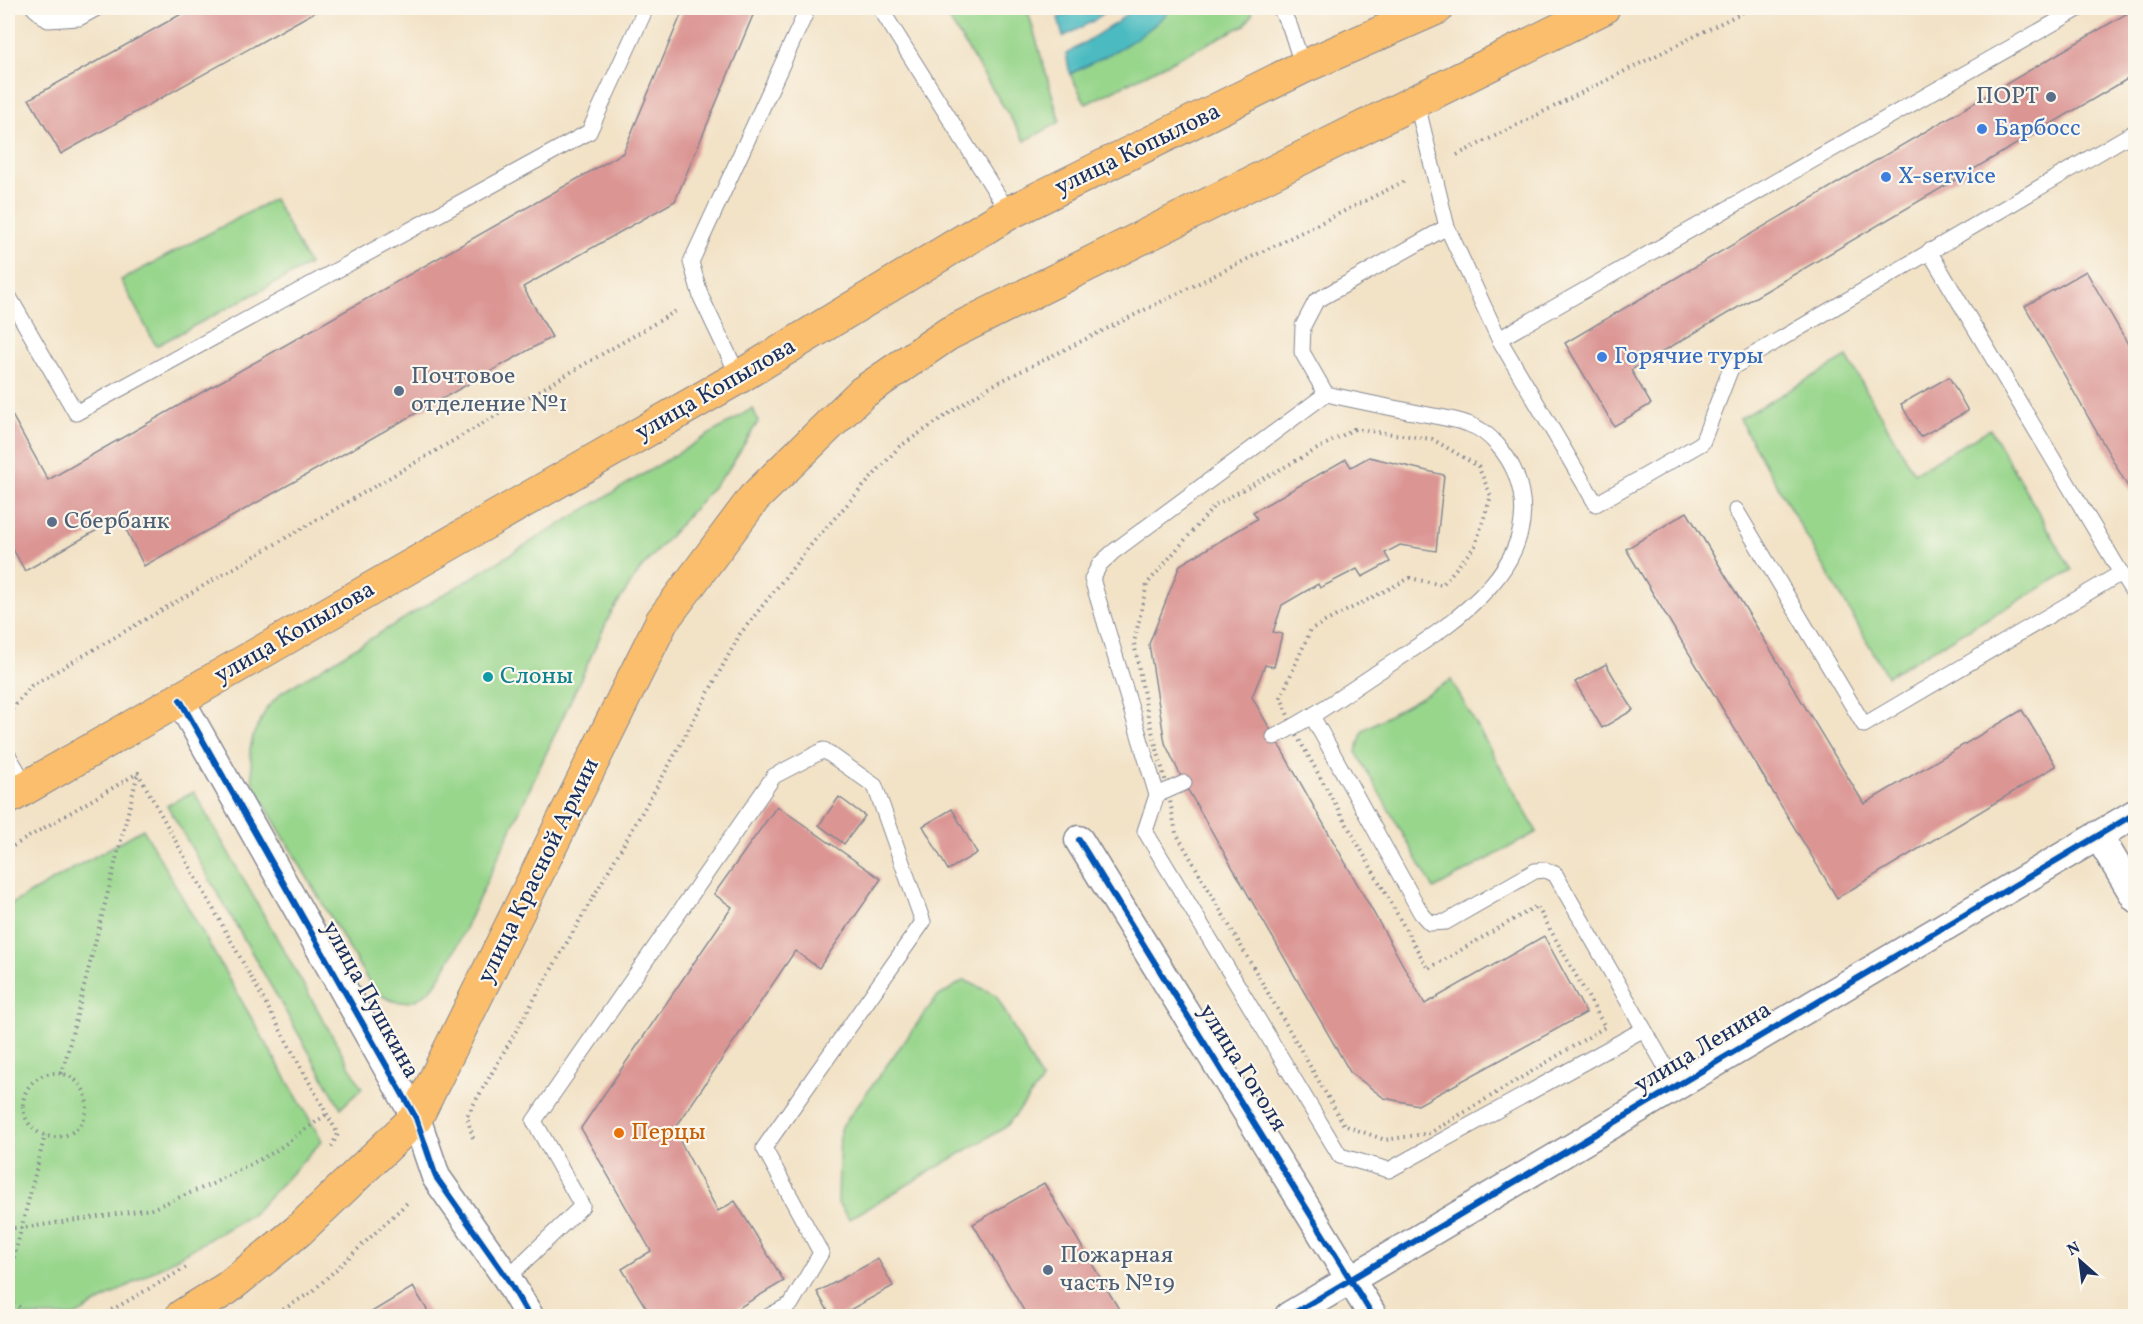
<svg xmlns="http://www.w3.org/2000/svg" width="2143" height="1324" font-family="Vollkorn,serif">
<rect width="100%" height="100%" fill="#fbf7ec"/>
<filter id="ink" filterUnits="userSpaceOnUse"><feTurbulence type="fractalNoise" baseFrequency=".0167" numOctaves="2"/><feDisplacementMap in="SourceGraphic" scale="12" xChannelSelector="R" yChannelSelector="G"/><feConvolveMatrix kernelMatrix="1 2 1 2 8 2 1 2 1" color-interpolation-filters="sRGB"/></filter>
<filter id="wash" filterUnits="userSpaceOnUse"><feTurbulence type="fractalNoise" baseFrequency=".008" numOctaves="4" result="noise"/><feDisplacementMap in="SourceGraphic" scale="24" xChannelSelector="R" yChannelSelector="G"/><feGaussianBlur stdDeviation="1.35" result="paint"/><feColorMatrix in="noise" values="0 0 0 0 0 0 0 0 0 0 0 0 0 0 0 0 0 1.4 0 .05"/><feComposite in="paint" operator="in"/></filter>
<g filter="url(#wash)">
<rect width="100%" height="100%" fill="#f2e2c6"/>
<path fill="#98d68c" stroke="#5a8275" stroke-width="1.5" d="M942,8H981L982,11L992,8H1027L1060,122L1025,141Z
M1172,8H1251L1252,15L1245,25L1086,104L1070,74C1107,55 1144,39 1172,8Z
M274,199L309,265L156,346L121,280Z
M1847,357L1914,473L1990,429L2072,570L1887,676L1739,419Z
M753,408L758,422L728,470L640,570L611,613L456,948C448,961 442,978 431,989C408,1012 382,1003 367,979L253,785L250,749L254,733L267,708L282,692Z
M1451,680L1537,832L1434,889L1356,752L1363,730Z
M194,792L362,1088L341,1108L167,805Z
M143,829L322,1141L253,1214L75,1316H8V906Z
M964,980L996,995L1042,1081L1006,1127L849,1219L838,1203L840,1129L936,998Z"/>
<path fill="#4cbbc1" stroke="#347590" stroke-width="1.5" d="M1081,8H1110L1093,21L1063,37L1058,18Z
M1133,8H1172C1144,39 1107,55 1070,74L1066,54L1116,23Z"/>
<g id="blocks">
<path fill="#db9694" d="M192,8H322L61,154L29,99Z
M684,8H756L675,201L523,287L552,337L144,566L120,517L25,571L8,540V408L48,480L623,153Z
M2136,8V74L1631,370L1651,404L1614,426L1565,343Z
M2086,271L2136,358V501L2025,306Z
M1949,377L1968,411L1920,437L1901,404Z
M1369,457L1444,475L1436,551L1400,545L1385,553L1390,562L1362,577L1357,569L1320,588L1318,584L1282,605L1273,632L1282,634L1274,667L1265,665L1252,697L1425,1004L1544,936L1586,1013L1418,1105L1384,1098L1350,1072L1184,783L1165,743L1149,644L1180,565L1257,519L1253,512L1346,459L1351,467Z
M1687,512L1864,804L2022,710L2056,766L1837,898L1626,549Z
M1606,664L1633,710L1602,728L1575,682Z
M839,797L865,816L844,844L819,825Z
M777,806L881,879L819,968L795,951L674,1130L718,1211L735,1201L784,1281L725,1316H651L622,1269L651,1251L581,1128L732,907L714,894Z
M952,809L977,853L948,870L923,826Z
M1044,1183L1123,1316H1027L973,1224Z
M878,1259L893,1286L839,1316H831L817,1292Z
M413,1287L431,1316H365Z"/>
</g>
</g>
<g filter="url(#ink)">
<use href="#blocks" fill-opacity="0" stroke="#868892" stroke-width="1.5"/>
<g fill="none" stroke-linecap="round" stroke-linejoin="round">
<g stroke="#868892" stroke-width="17">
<path id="service" d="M34,8L48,20L79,18L97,8
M880,8L1009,213
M1280,8L1290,27L1303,67
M1416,100L1447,227L1499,339L1596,504L1702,443L1731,368L2136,131
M1447,227L1316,301L1303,326L1302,352L1326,394L1113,552L1100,564L1092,579L1157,795L1145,831L1340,1156L1389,1170L1644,1029
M1929,251L2121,573
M8,295L76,413L589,132L646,8
M1499,339L2080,8
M739,377L701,297L691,262L808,8
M1736,510L1864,725L2121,573L2136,597
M1312,716L1421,913L1430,923L1446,922L1535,871L1545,870L1555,874L1676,1085
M1274,737C1310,719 1344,695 1378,672C1442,630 1551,568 1516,475C1508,455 1490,431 1468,424C1455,419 1438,417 1424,414C1391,408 1359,401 1326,394
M8,755L27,787
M1157,795L1184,783
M507,1278L582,1206L534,1121L774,776L824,750L875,786L923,922L764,1148L821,1253L791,1304L769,1316"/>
</g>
<g stroke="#868892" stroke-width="31">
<path id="minor" d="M180,700L416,1118L436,1177L507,1278L529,1316
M2098,835L2136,898
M1079,840L1373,1316
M1289,1316L2136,813"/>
</g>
<g stroke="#868892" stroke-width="35">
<path id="primary" d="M8,798L739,377L1009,213L1303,67L1437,8
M182,1316L226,1289L298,1231L416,1118L662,621L754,498L862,393L948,334L1603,8"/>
</g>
<path stroke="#868892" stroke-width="4" stroke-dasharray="1.5 4.5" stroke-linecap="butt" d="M1457,155L1751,8
M1354,429L1432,439L1478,466L1491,496L1475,546L1442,585L1410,578L1311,629L1281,697L1292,727L1428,969L1537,906L1605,1027L1430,1133L1385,1140L1344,1125L1176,833L1168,790L1148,716L1134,643L1147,584L1215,505Z
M8,714L31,686L678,310
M8,849L138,773L338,1134L331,1147
M23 1105a32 32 0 1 1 64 0a32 32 0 1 1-64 0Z
M62,1074L138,773
M473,1138L467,1116L667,769L740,634L814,541L899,447L987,388L1407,180
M8,1228H22L151,1209L212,1184L274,1152L327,1114
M8,1281L45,1135
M8,1300L19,1307L25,1316
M101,1316L189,1266
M273,1316L313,1291L407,1203"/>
<use href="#service" stroke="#fff" stroke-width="15"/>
<use href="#minor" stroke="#fff" stroke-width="28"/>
<use href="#primary" stroke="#fabe6d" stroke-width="33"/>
<g stroke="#fbf7ec" stroke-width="10">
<path id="cycleway" d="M180,700L416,1118L436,1177L507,1278L529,1316
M1079,840L1373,1316
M1289,1316L2136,813"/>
</g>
<use href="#cycleway" stroke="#0057b8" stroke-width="6"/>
</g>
</g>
<g fill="#5c6f8a" stroke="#fbf7ec" stroke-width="2">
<circle cx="2051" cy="97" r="6"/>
<circle cx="399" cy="391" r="6"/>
<circle cx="52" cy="522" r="6"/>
<circle cx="1048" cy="1270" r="6"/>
</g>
<g fill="#3f7fe0" stroke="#fbf7ec" stroke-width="2">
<circle cx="1982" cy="129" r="6"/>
<circle cx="1886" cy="177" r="6"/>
<circle cx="1602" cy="357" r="6"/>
</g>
<circle fill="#0f9aa8" stroke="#fbf7ec" stroke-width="2" cx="488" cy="677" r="6"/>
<circle fill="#e8710a" stroke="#fbf7ec" stroke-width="2" cx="619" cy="1133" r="6"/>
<g text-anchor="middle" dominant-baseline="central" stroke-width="4.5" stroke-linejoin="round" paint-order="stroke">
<g font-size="24" fill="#4e5e75" stroke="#fbf7ec" text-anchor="start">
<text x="2039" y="97" text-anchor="end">ПОРТ</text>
<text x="411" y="377">Почтовое<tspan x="411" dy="28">отделение №1</tspan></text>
<text x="64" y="522">Сбербанк</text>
<text x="1060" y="1256">Пожарная<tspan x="1060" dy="28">часть №19</tspan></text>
</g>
<g font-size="24" fill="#366cbe" stroke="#fbf7ec" text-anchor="start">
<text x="1994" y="129">Барбосс</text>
<text x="1898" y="177">X-service</text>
<text x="1614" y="357">Горячие туры</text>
</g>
<g font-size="24" fill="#1b2f5e" stroke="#fbf7ec">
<text transform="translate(1138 150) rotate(-26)">улица Копылова</text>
<text transform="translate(716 390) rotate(-30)">улица Копылова</text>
<text transform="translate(295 633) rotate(-30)">улица Копылова</text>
<text transform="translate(539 871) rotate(-64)">улица Красной Армии</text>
<text transform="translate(370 1000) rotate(61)">улица Пушкина</text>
<text transform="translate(1703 1048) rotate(-31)">улица Ленина</text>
<text transform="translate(1242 1068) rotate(58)">улица Гоголя</text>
</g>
<g font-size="24" fill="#0d838f" stroke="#fbf7ec" text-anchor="start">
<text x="500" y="677">Слоны</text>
</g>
<g font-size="24" fill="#c56008" stroke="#fbf7ec" text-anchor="start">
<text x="631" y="1133">Перцы</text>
</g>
</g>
<rect width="2143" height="1324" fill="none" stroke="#fbf7ec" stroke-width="30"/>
<g transform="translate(2080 1261) rotate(332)" stroke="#fbf7ec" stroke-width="4.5" paint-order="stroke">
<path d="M0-4.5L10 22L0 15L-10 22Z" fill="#1b2f5e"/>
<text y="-9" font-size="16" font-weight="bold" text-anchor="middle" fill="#1b2f5e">N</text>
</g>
</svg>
